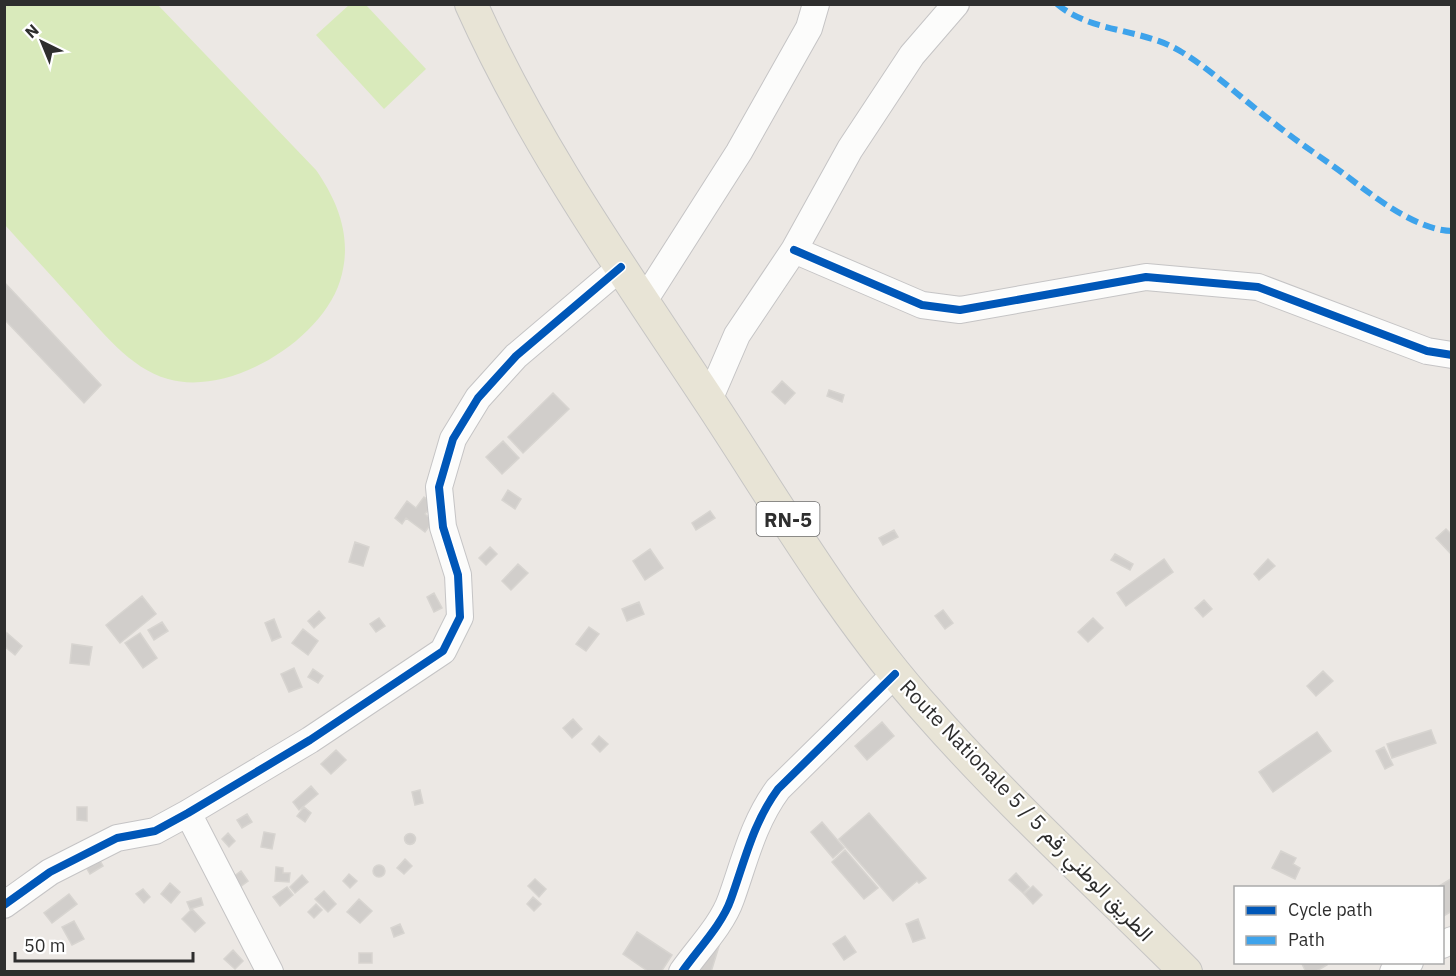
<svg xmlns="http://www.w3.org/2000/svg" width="1456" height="976" font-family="'IBM Plex Sans',Vazirmatn,sans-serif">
<rect width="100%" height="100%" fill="#ece8e4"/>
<path fill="#d9eabb" d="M5,4L158,5L316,170C339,203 353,240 340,281C321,341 229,397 168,379C129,368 102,331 75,302C52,276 28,251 5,225Z
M349,5H366L426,69L384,109L316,35Z"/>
<path fill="#d1cecb" stroke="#d7d4d0" stroke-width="1.5" d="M4,282L101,385L84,403L4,319Z
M782,381L795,393L785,404L772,392Z
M829,390L844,395L842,402L827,396Z
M553,393L569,409L523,453L508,437Z
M503,441L519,458L502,474L486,457Z
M508,490L521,499L515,509L502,500Z
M424,497L433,504L425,514L433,521L425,532L406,518L402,524L395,518L407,501L416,508Z
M710,511L715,518L696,530L692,523Z
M1446,529L1452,535L1451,554L1436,538Z
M894,530L898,537L883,545L879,538Z
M355,542L369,547L363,566L349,562Z
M490,547L497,554L486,565L479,558Z
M650,549L663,568L645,580L633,561Z
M1115,554L1133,564L1130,570L1111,560Z
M1164,559L1173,572L1126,606L1117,593Z
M1268,559L1275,566L1259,580L1254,574Z
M518,564L528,573L511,590L502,581Z
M434,593L442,608L434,612L427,597Z
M142,596L156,614L120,643L106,625Z
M1204,600L1212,609L1203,617L1195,608Z
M639,602L644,614L627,621L622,609Z
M943,610L953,623L945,629L935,616Z
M319,611L325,618L314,628L308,621Z
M379,618L385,626L376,632L370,624Z
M1093,618L1103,628L1088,642L1078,632Z
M274,619L281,637L272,641L265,623Z
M162,622L168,631L154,640L148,630Z
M589,627L599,634L586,651L576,644Z
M303,629L318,641L308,655L292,643Z
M7,633L22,646L15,655L4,646Z
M140,633L157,658L143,668L125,643Z
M72,644L92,647L89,665L70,663Z
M294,668L302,687L289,692L281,674Z
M313,669L323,676L318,683L308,677Z
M1323,671L1333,681L1316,696L1307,686Z
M573,719L582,729L572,738L563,728Z
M882,722L894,736L867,760L855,746Z
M1431,730L1436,743L1392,758L1387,744Z
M1317,732L1331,751L1273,792L1259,772Z
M599,736L608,744L600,752L592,744Z
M1384,747L1393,765L1385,769L1376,751Z
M336,750L346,760L331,774L321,764Z
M311,786L318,794L299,810L293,802Z
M420,790L423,803L415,805L412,792Z
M77,807H87V821L77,820Z
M304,807L311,813L305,822L297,816Z
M869,813L926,878L919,883L917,881L893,901L839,839Z
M247,814L252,822L242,828L237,820Z
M822,822L844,848L833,858L811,832Z
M264,832L275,834L272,849L261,847Z
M228,833L235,841L229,847L222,839Z
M404.5 839a5.5 5.5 0 1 1 11 0a5.5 5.5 0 1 1-11 0Z
M845,850L878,888L864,899L832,862Z
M1281,851L1296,858L1293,864L1300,868L1295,879L1272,868Z
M99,859L103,866L90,874L86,867Z
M405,859L412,866L404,874L397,868Z
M373 871a6 6 0 1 1 12 0a6 6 0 1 1-12 0Z
M276,867L283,868V873H290L289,882L275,881Z
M241,871L248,881L240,887L233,877Z
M1016,873L1029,887L1023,893L1009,880Z
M349,874L357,881L350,888L343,881Z
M302,875L308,882L295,893L290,887Z
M1452,878V911L1442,917V888H1436Z
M535,879L546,889L539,897L528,886Z
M170,883L180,892L171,903L161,894Z
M1033,886L1042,895L1033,904L1024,894Z
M287,887L293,895L280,906L273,897Z
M143,889L150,897L144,903L136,894Z
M324,891L336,904L328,912L315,899Z
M69,894L77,904L52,923L44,913Z
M533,897L541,904L534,911L527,904Z
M201,898L203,905L190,909L187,902Z
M359,899L372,911L360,923L347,912Z
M316,904L322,910L314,918L308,912Z
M192,909L205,923L195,932L182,919Z
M918,919L925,938L913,942L906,924Z
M74,921L84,939L72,945L62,927Z
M400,924L404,933L394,937L391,928Z
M637,932L672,955L661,972H649L623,954Z
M845,936L856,952L844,960L833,944Z
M710,940L720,943L711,972H700Z
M233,950L243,961L235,969L224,959Z
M359,953H372V963H359Z
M1301,962H1326L1327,965L1315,972H1306Z"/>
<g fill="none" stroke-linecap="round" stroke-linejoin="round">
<g stroke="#c5c4c5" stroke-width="28">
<path id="minor" d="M794,250L922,305L960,310L1146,277L1258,287L1427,351L1452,355
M644,301L739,152L809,28L816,4
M709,400L737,335L794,250L850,149L912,55L956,4
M188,813L270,972
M4,905L50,872L117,838L155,831L188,813L310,740L443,651L460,617L458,575L443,527L439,487L453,439L478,398L516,356L621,267
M1442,945L1452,940
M682,972C698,949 722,925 731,899C745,860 753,823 778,789L895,674
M1393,972L1410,962"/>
</g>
<g stroke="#c6c5c4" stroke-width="34">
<path id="major" d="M471,4C535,147 627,276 712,405C781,510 845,620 929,713C1009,804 1100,886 1186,972"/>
</g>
<use href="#minor" stroke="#fcfcfb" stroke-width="26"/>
<use href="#major" stroke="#e8e4d6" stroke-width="32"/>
<path stroke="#3ea3eb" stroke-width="6" stroke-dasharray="12 6" stroke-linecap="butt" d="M1057,4C1091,33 1142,28 1180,51C1213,71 1242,99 1274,123C1296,141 1321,157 1344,174C1372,195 1415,230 1452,231"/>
<g stroke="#fff" stroke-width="11">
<path id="cycleway" d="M794,250L922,305L960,310L1146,277L1258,287L1427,351L1452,355
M4,905L50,872L117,838L155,831L188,813L310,740L443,651L460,617L458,575L443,527L439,487L453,439L478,398L516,356L621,267
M682,972C698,949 722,925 731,899C745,860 753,823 778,789L895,674"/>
</g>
<use href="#cycleway" stroke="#0057b8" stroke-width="8"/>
</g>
<g text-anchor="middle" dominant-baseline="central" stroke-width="4.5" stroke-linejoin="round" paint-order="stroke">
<rect fill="#fff" stroke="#6d6d6d" stroke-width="1.5" x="756.5" y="502" width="63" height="34" rx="4.5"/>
<g font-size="20" font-weight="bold" fill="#2e2e2e">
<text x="788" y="519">RN-5</text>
</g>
<g font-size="21" fill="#2e2e2e" stroke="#fff">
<text transform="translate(1027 810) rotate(46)">Route Nationale 5 / الطريق الوطني رقم 5</text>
</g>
</g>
<rect width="1456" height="976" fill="none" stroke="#2e2e2e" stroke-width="12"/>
<rect x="1234" y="886" width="210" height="78" fill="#ffffff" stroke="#ababab" stroke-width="1.5"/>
<rect x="1246" y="906" width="30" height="9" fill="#0057b8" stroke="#ababab" stroke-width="1.5"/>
<text x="1288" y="916" font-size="18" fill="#2e2e2e">Cycle path</text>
<rect x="1246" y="936" width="30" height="9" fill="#3ea3eb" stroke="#ababab" stroke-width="1.5"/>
<text x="1288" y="946" font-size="18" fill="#2e2e2e">Path</text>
<g transform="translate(42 42) rotate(317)" stroke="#ffffff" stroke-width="4.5" paint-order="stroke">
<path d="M0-4.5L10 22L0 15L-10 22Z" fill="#2e2e2e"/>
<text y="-9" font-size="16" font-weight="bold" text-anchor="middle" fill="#2e2e2e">N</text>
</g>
<path d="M15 952v9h178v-9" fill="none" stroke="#2e2e2e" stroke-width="3"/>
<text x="24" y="952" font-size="18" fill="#2e2e2e" stroke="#ffffff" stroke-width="4.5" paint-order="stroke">50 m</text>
</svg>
